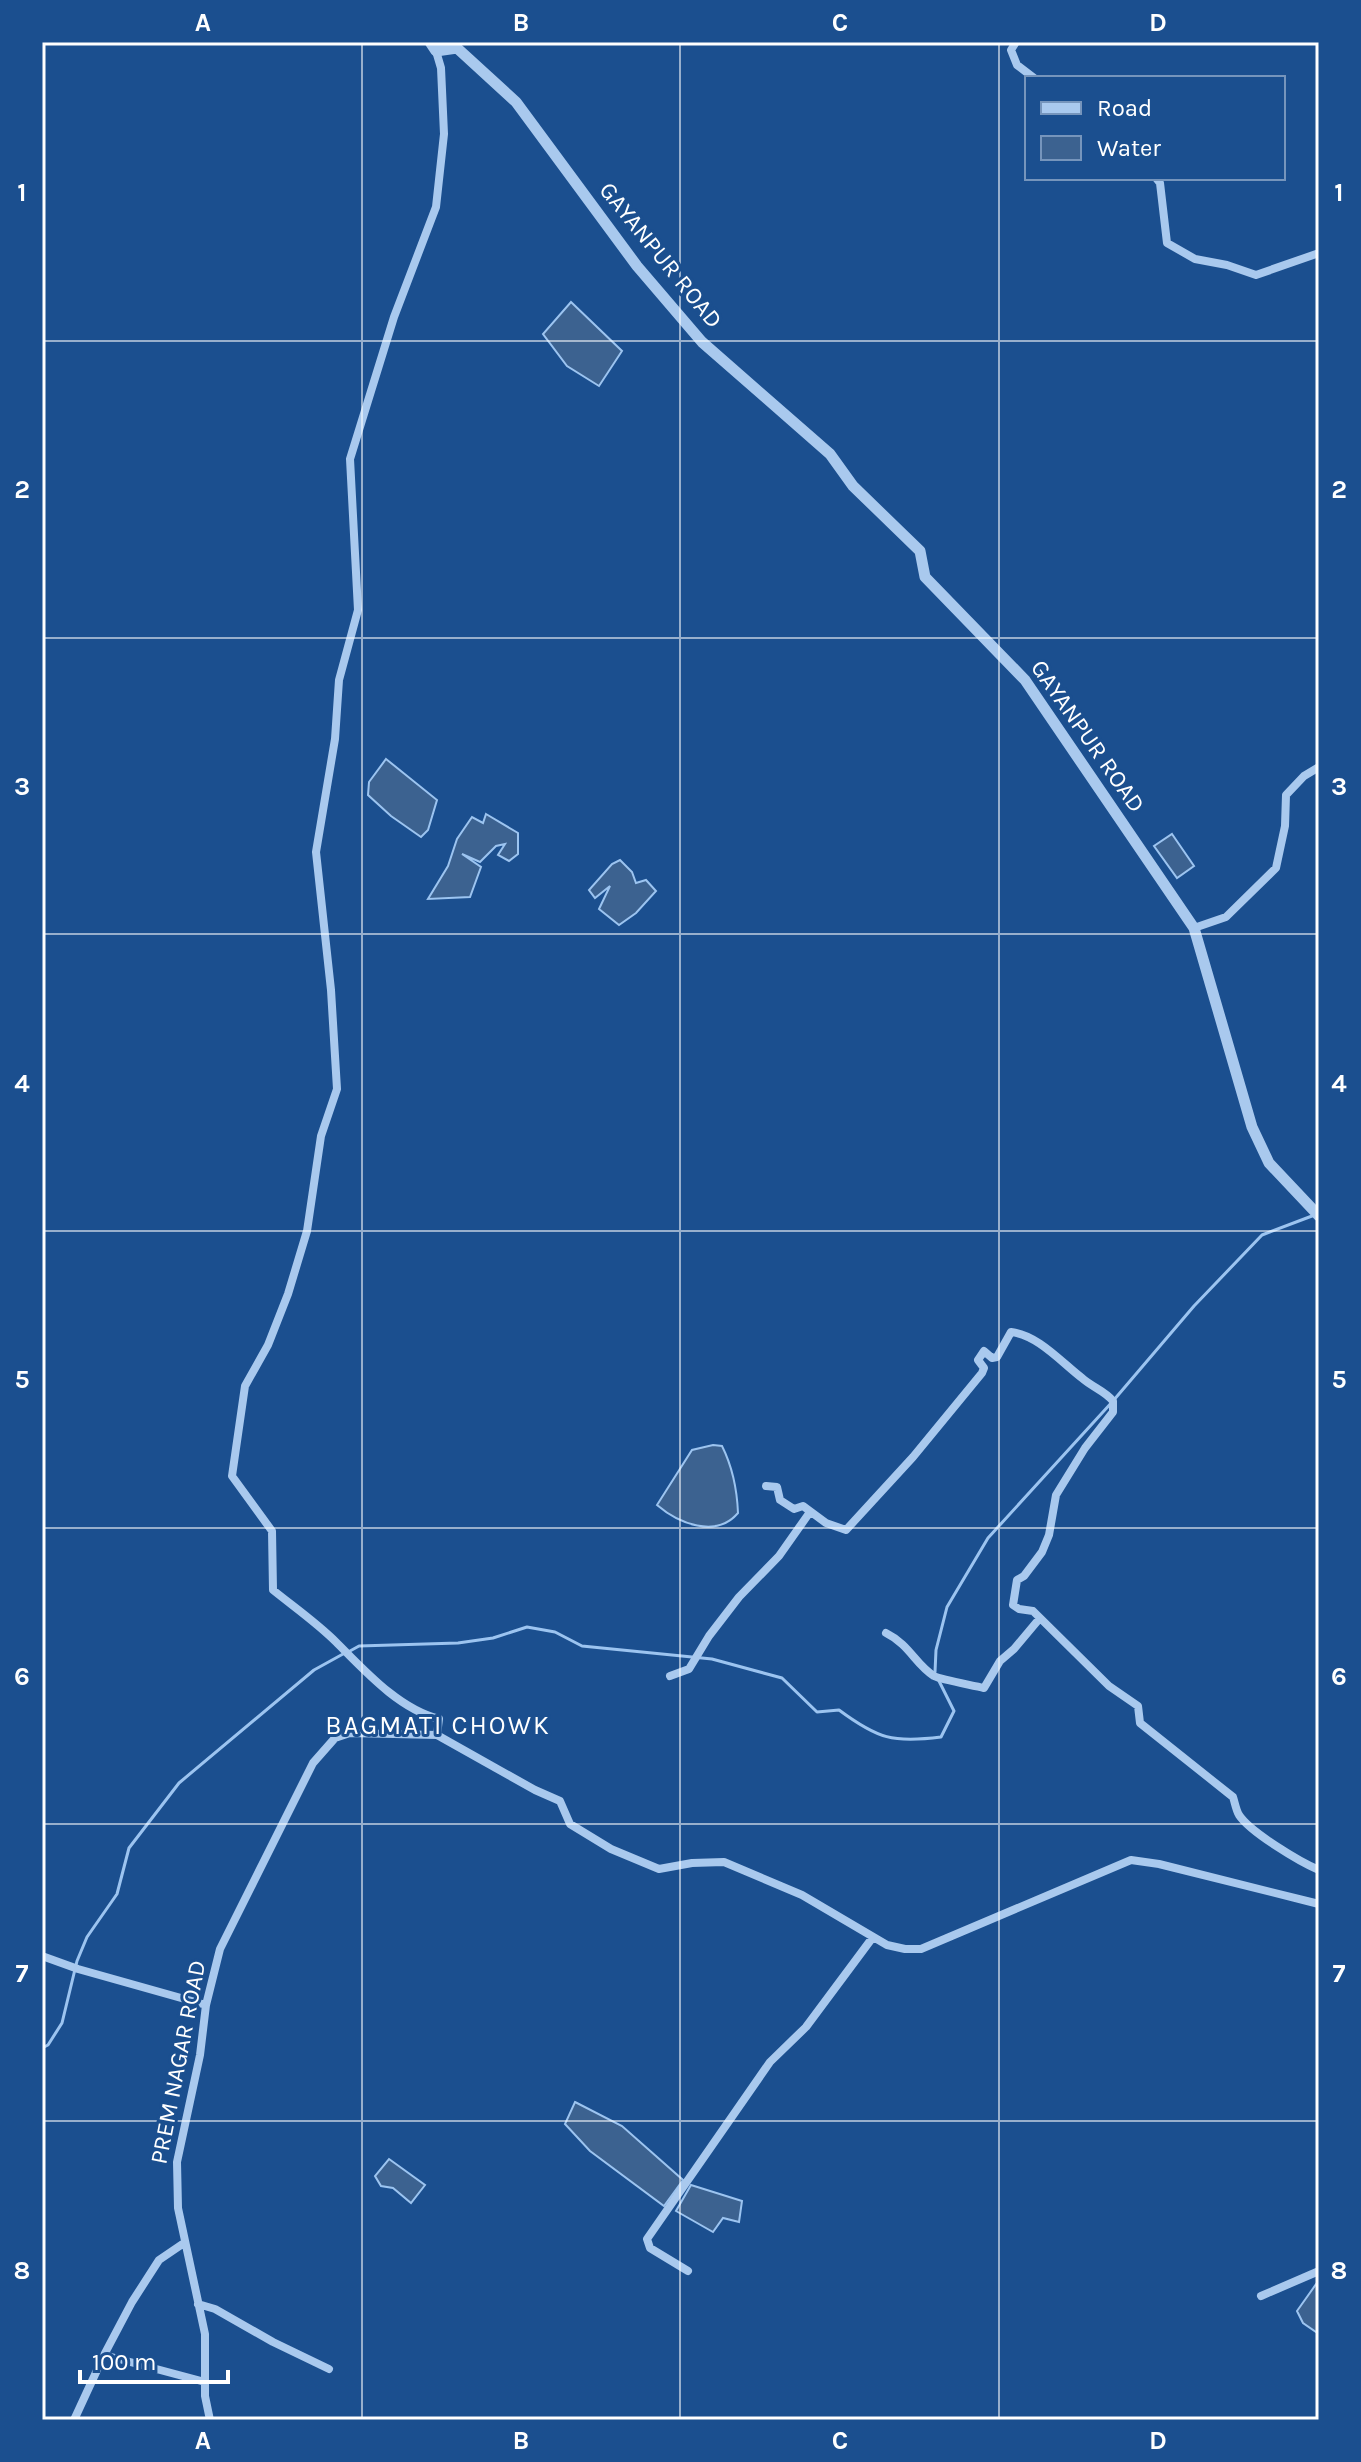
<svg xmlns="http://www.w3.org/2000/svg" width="1361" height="2462" font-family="Karla,sans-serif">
<rect width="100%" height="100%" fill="#1b4f8f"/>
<path fill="#3c6290" stroke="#9cc4f0" stroke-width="2" d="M571,302L622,351L599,386L567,366L543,334Z
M386,759L437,800L428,830L421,837L391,816L368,795L369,782Z
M486,814L518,833V854L509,861L498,855L505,844L496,846L480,862L462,854L481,867L470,897L428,899L448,866L457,839L472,817L483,823Z
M1172,834L1194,866L1177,878L1154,846Z
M620,860L632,872L636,883L646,880L656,891L636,913L619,925L599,909L610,886L595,898L589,890L612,864Z
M713,1445L722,1446C733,1468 737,1488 738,1513C716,1539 678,1523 657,1505L692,1450Z
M575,2102L622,2126L683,2180L664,2206L590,2151L565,2124Z
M389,2159L425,2185L411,2203L393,2188L381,2186L375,2176Z
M691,2185L742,2201L739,2222L723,2218L713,2232L676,2211Z
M1319,2280V2334L1303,2323L1297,2311Z"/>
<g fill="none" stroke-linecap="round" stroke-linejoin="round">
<path stroke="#9cc4f0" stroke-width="3" d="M350,1651L359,1646L458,1643L493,1638L527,1627L555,1632L582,1646L712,1659L782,1678L817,1712L839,1710C878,1739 893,1743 941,1737L954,1711L938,1679
M935,1672L936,1650L947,1607L988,1538L1113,1401L1194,1306L1262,1235L1312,1216
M42,2048L48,2045L62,2023L77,1961L87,1937L117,1894L129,1848L179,1783L314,1670L343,1654"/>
<path stroke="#a9c9ee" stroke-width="8" d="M1016,42L1011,50L1017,65L1034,78
M436,51L441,68L444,134L436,207L394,317L350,459L358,610L339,680L335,739L316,852L331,990L337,1089L321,1136L307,1231L288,1294L268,1345L245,1386L232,1476L272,1531L273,1590C294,1607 317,1623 336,1642C365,1671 399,1709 439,1719L437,1735
M1156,178L1160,183L1167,243L1195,259L1227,265L1256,275L1319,253
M1194,928L1226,917L1276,868L1285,826L1286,795L1304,776L1319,767
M766,1486L777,1487L780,1500L794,1509L803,1506L826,1523L846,1530L913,1457L982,1373L984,1368L978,1360L984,1351L992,1358L997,1357L1011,1332C1038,1335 1061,1362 1082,1378C1092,1387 1105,1391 1113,1401V1412L1085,1448L1056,1495L1049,1535L1042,1552L1024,1576L1017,1580L1013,1605L1019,1609L1033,1611L1109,1686L1138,1706L1140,1723L1233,1797C1235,1803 1236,1810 1239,1815C1250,1832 1300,1862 1319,1870
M886,1633C910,1645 915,1664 934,1676C942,1680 972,1685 984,1688L1000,1661L1014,1649L1040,1618
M670,1676L689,1669L709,1636L739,1597L779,1556L810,1512
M42,1956L78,1969L206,2005
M688,2271L650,2248L647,2239L770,2062L806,2027L873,1937
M1261,2296L1319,2271
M198,2304L215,2309L273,2342L329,2369
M104,2355L205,2382
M74,2420L104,2355L132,2302L159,2260L184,2243
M210,2420L205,2396V2334L178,2208L177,2162L200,2055L206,2005L220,1949L313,1763L335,1738L350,1733L437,1735L535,1790L560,1801L570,1824L611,1849L659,1869L692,1863L724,1862L802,1895L887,1945L905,1949H921L1131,1860L1159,1864L1319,1904"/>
<path stroke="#a9c9ee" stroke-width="11" d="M430,42L436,51L457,48L516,102L637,266L702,342L830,454L853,486L920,551L925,577L1025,680L1194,928L1252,1127L1269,1163L1319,1216"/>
</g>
<path fill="none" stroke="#fff" stroke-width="2" stroke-opacity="0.55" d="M362,42V2420M680,42V2420M999,42V2420M42,341H1319M42,638H1319M42,934H1319M42,1231H1319M42,1528H1319M42,1824H1319M42,2121H1319"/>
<g text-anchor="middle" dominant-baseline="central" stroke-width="6" stroke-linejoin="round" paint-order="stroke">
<g font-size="24" fill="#fff" stroke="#1b4f8f">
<text transform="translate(661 255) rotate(51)">GAYANPUR ROAD</text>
<text transform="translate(1088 736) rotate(55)">GAYANPUR ROAD</text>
<text transform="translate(178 2062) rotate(-79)">PREM NAGAR ROAD</text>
</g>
<g font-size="26" letter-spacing="2" fill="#fff" stroke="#1b4f8f">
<text x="438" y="1725">BAGMATI CHOWK</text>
</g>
</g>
<rect width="1361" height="2462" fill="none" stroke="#1b4f8f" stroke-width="88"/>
<rect x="1025" y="76" width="260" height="104" fill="#1b4f8f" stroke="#7695bc" stroke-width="2"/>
<rect x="1041" y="102" width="40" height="12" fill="#a9c9ee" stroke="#7695bc" stroke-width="2"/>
<text x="1097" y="116" font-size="24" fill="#ffffff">Road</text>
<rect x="1041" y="136" width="40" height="24" fill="#3c6290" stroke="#7695bc" stroke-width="2"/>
<text x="1097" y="156" font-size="24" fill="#ffffff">Water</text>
<path d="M80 2370v12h148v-12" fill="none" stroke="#ffffff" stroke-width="4"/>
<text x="92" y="2370" font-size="24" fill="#ffffff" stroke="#1b4f8f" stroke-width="6" paint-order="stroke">100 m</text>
<rect x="44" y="44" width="1273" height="2374" fill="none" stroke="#fff" stroke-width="3"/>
<g font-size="26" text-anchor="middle" font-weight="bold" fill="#fff">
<text x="203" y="31">A</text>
<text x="521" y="31">B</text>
<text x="840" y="31">C</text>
<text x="1158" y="31">D</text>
<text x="22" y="201">1</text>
<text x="1339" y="201">1</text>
<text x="22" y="498">2</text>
<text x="1339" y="498">2</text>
<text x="22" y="795">3</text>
<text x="1339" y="795">3</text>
<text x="22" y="1092">4</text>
<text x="1339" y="1092">4</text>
<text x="22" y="1388">5</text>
<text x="1339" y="1388">5</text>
<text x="22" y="1685">6</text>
<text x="1339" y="1685">6</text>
<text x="22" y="1982">7</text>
<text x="1339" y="1982">7</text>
<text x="22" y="2279">8</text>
<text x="1339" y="2279">8</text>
<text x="203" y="2449">A</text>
<text x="521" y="2449">B</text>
<text x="840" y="2449">C</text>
<text x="1158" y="2449">D</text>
</g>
</svg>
